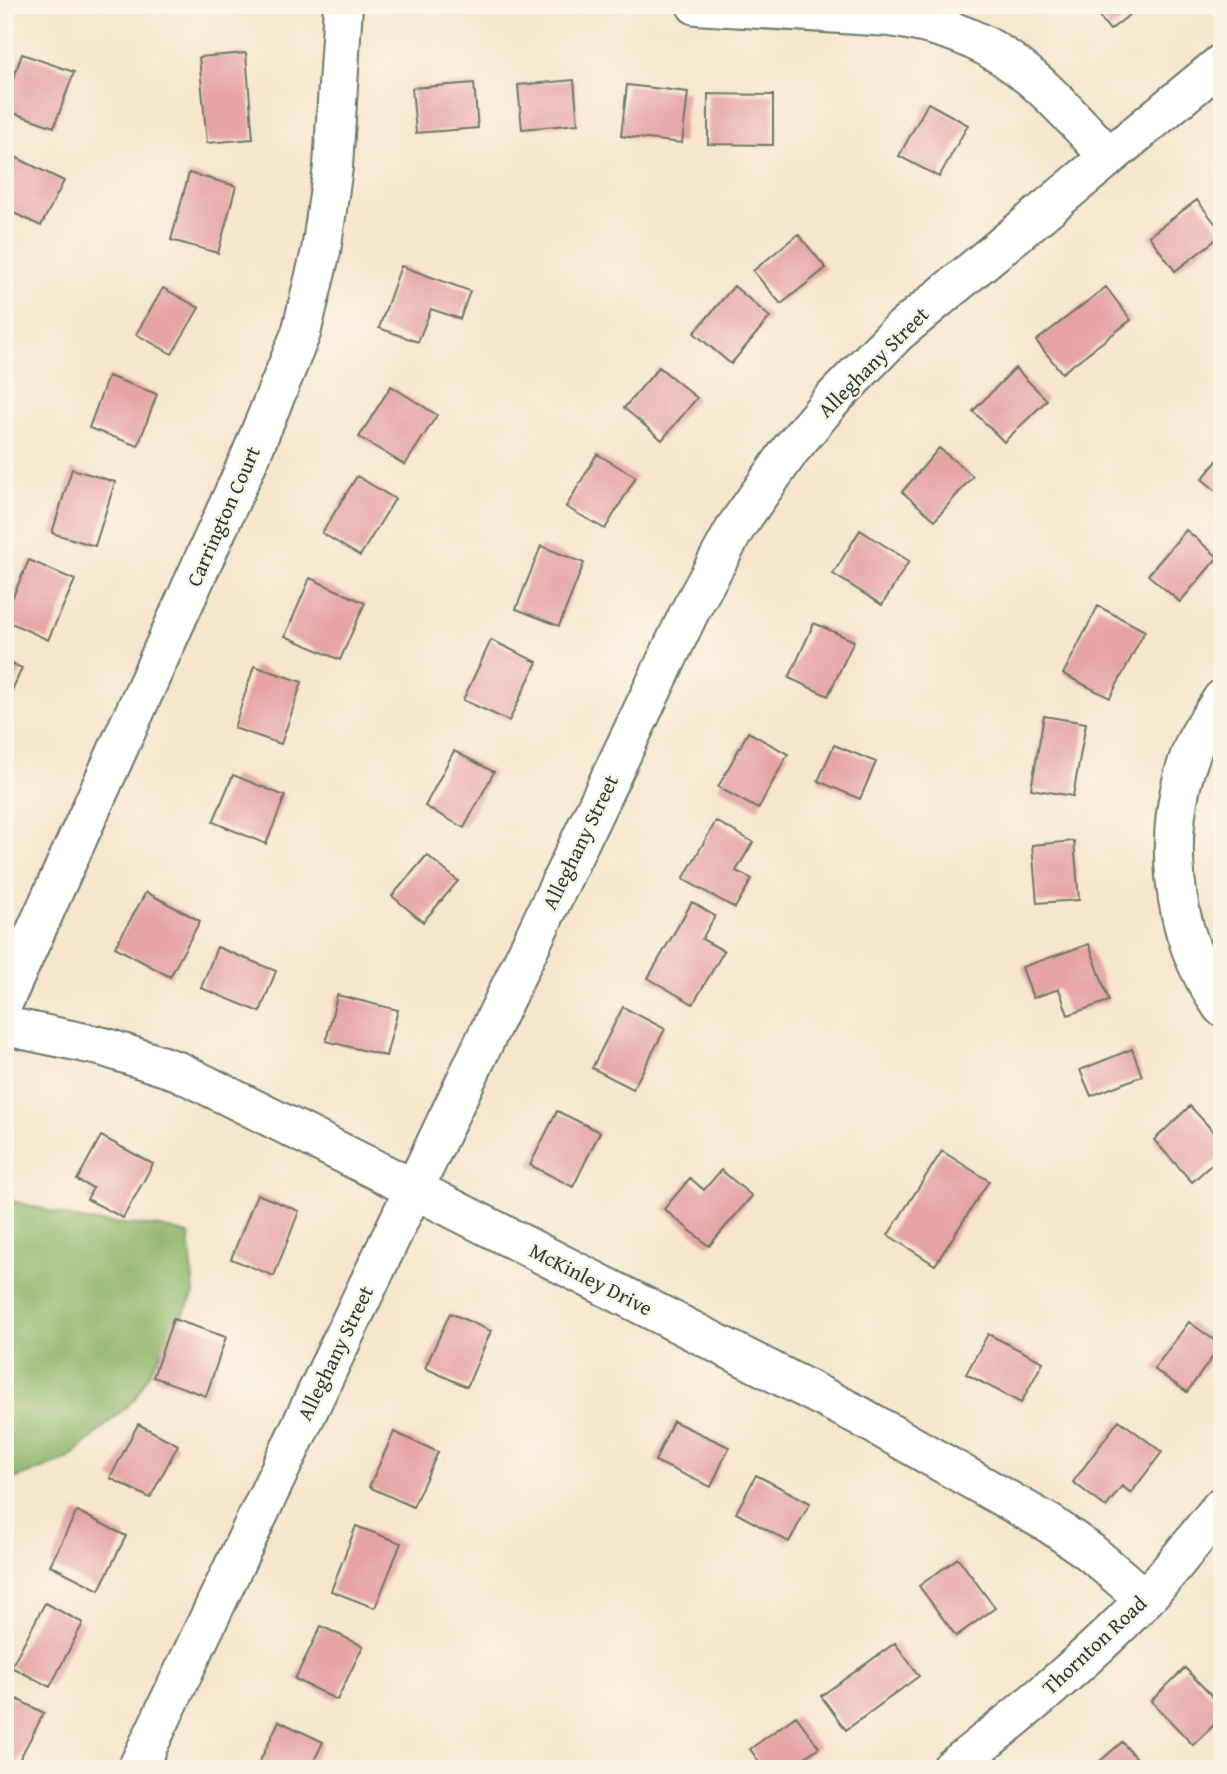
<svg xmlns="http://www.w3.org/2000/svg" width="1227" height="1774" font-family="'Gentium Book Plus',serif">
<rect width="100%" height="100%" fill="#fcf5e5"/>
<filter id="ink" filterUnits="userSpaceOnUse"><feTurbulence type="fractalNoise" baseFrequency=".0143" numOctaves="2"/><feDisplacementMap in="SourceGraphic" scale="14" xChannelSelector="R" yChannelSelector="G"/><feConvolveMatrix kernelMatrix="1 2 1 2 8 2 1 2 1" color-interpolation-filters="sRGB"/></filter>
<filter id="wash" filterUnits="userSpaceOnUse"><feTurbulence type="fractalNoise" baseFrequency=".00686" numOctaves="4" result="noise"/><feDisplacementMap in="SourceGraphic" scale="28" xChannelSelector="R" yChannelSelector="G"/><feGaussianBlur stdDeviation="1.57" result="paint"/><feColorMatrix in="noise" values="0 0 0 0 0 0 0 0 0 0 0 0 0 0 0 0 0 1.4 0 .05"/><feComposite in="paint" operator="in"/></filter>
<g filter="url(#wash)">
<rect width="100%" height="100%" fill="#f7e5cc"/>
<path fill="#8eb66b" stroke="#567a50" stroke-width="2" d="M5,1199L86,1221L161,1227L189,1234L194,1294L135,1399L67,1460L5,1482Z"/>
<g id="blocks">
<path fill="#e5a3a2" d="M1090,5H1142L1110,30Z
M246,53L253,139L207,143L199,57Z
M22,54L74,72L54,127L5,110V101Z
M574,80L578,124L522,129L518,85Z
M474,83L478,128L416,133L412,88Z
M627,85L688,92L682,143L621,136Z
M708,94L773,95V145L708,144Z
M928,103L968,125L939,177L899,156Z
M9,154L64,181L41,226L5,209V161Z
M189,173L236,186L218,253L171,240Z
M1197,200L1222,232V235L1175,271L1149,236Z
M798,234L826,268L781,304L753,271Z
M401,266L470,291L460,319L431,309L418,342L379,328Z
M734,286L770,317L731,364L694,333Z
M1106,287L1131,320L1062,373L1036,341Z
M163,288L199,308L172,354L136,334Z
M659,367L697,398L662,440L624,408Z
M1015,368L1047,400L1004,442L973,411Z
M108,376L157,394L138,446L89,428Z
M391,386L437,415L405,465L359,437Z
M939,448L973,476L935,520L902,492Z
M597,454L636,477L605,529L566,507Z
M1222,455V496L1202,479Z
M72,469L115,482L95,546L52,533Z
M357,476L395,499L360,556L322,533Z
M860,530L909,561L882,605L833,574Z
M1186,530L1218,557L1180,602L1148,575Z
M541,546L584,563L559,626L516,609Z
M29,560L75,580L48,640L5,620V614Z
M310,578L365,603L340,660L285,636Z
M1098,606L1145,631L1110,698L1063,674Z
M814,623L854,641L828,696L789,678Z
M491,640L537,662L509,721L463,700Z
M5,661L22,668L5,706Z
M254,666L302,682L281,744L234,728Z
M1044,716L1086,723L1073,796L1031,789Z
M748,732L788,754L758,809L718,787Z
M834,745L876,762L860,799L818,781Z
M454,751L494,772L464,828L425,806Z
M233,775L285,796L266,844L213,822Z
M716,821L753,842L736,871L752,879L735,908L683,879Z
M1074,841L1079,900L1037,903L1032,845Z
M427,855L458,881L423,922L392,896Z
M146,892L200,921L170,977L115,947Z
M692,902L715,916L702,939L724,951L693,1004L648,978Z
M1089,944L1109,1001L1068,1015L1059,989L1033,998L1022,967Z
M217,947L276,971L260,1012L201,988Z
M337,995L398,1010L386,1056L326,1041Z
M623,1007L665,1029L633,1089L592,1068Z
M1132,1049L1142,1076L1091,1096L1080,1070Z
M1190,1106L1222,1141V1155L1192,1182L1154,1140Z
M557,1111L600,1132L573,1187L530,1165Z
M101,1136L153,1164L123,1218L87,1199L93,1188L77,1180Z
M942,1151L989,1181L935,1265L888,1235Z
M721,1170L752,1196L709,1246L664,1209L690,1178L704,1190Z
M257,1194L299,1211L274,1276L231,1259Z
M450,1313L491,1331L467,1387L425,1368Z
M173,1319L226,1337L206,1396L153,1377Z
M1189,1322L1221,1345L1187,1392L1154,1369Z
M988,1334L1043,1362L1021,1403L966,1374Z
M1119,1420L1162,1452L1131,1493L1122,1486L1106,1507L1073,1482Z
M673,1421L729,1447L711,1487L655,1461Z
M138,1424L178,1445L150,1498L110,1478Z
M394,1432L438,1452L413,1507L369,1487Z
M756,1475L810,1503L789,1542L736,1513Z
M77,1511L126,1536L99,1590L50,1565Z
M356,1526L401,1543L375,1608L331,1591Z
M958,1558L995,1608L956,1636L919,1586Z
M45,1603L83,1623L50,1687L11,1667Z
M321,1626L363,1646L337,1700L295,1679Z
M895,1643L919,1676L846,1730L821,1696Z
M1185,1668L1222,1707V1717L1193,1745L1151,1701Z
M5,1693L44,1713L16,1766L5,1760Z
M796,1716L819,1747L789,1769H764L750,1749Z
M279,1721L323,1742L310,1769H256Z
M1122,1742L1145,1769H1091Z"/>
</g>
</g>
<g filter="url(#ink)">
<use href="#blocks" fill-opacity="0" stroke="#6b7869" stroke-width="2"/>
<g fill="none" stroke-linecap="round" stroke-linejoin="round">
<g stroke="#6b7869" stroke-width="42">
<path id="minor" d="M696,5L890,17C916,21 944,27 969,38C1026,62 1067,112 1108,156
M1222,699C1213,714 1201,729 1194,745C1160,829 1169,933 1222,1007
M5,999L251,455L301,333L321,251L333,167L343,5
M5,1026L104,1047L178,1071L414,1189L858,1415L1050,1524L1090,1552L1145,1599
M137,1769L690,611L736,527L791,449L831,401L897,333L1222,63
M951,1769C1018,1716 1085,1662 1144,1600C1171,1571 1196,1537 1222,1506"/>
</g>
<use href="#minor" stroke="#fff" stroke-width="38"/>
</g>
</g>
<g text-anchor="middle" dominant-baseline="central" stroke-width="5" stroke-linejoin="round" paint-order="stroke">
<g font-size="21" fill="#1f3d34" stroke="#fcf5e5">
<text transform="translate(873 362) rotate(-45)">Alleghany Street</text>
<text transform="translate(223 516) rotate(-66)">Carrington Court</text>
<text transform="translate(580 842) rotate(-64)">Alleghany Street</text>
<text transform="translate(591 1279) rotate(27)">McKinley Drive</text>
<text transform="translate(335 1353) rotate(-64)">Alleghany Street</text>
<text transform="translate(1094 1645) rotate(-43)">Thornton Road</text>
</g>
</g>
<rect width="1227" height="1774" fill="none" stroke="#fcf5e5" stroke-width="28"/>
</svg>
